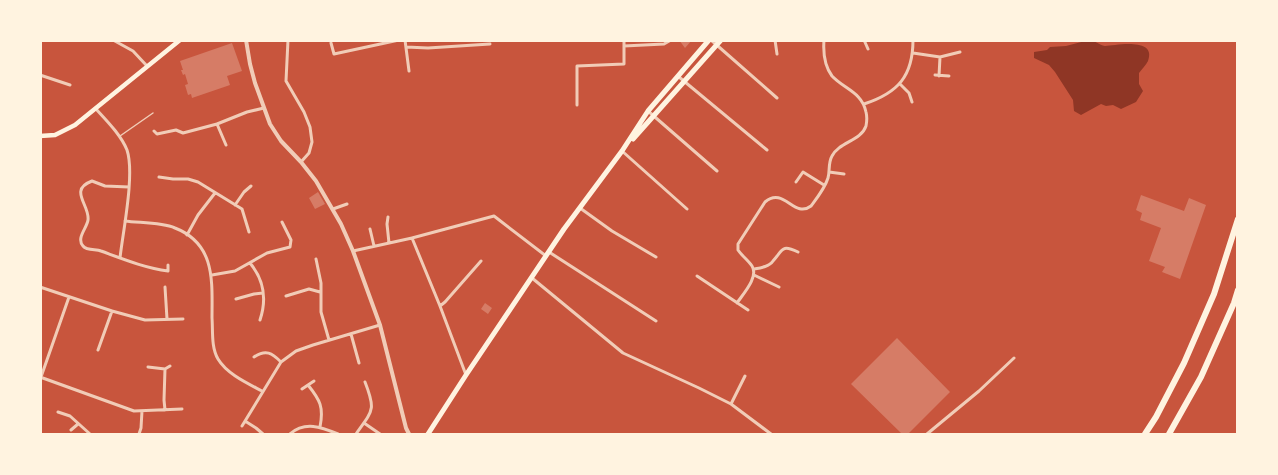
<svg xmlns="http://www.w3.org/2000/svg" width="1278" height="475" font-family="'Archivo Narrow',sans-serif">
<rect width="100%" height="100%" fill="#c8553d"/>
<path fill="#8f3625" d="M1089,40C1095,40 1099,45 1105,46C1116,45 1157,37 1148,61C1146,65 1142,69 1139,73V84L1143,91L1136,102L1121,109L1113,105L1106,106L1101,104L1081,115L1074,111L1073,100L1055,72L1049,65L1034,58V52L1047,50L1050,47L1066,46Z"/>
<path fill="#d67c66" d="M679,40H692L685,48Z
M232,43L242,71L227,76L230,85L192,98L191,94L188,95L185,85L188,84L185,74L183,75L181,70H183L180,61Z
M318,192L325,204L315,209L309,198Z
M1141,195L1184,211L1189,198L1206,205L1180,279L1162,272L1165,267L1149,261L1161,228L1140,220L1142,213L1136,210Z
M485,303L492,308L488,314L481,309Z
M897,338L950,392L908,434H902L851,384Z"/>
<g fill="none" stroke-linecap="round" stroke-linejoin="round">
<path stroke="#f1ccb7" stroke-width="1.5" d="M120,136L153,113"/>
<path stroke="#f1ccb7" stroke-width="3" d="M113,40L133,51L147,66
M288,40L286,81L304,112L310,127L312,142L309,153L301,162
M405,40L409,71
M711,40L777,98
M775,40L777,54
M864,40L868,49
M331,43L334,54L399,40
M624,46L664,44L671,40
M406,47L428,48L490,44
M913,53L940,57L960,52
M40,75L70,85
M935,75L949,76
M939,76L940,57
M679,77L767,150
M900,84L909,93L912,102
M864,104C898,93 913,76 913,40
M577,105V66L624,64V40
M96,109C107,121 121,135 127,150C135,174 123,231 120,258
M648,111L717,171
M217,124L226,145
M154,131L157,134L176,130L183,133L217,124L247,112L264,108
M622,151L687,209
M829,172L844,174
M159,177L173,179H188L198,182L242,209L249,232
M796,182L803,172L824,185
M129,187L105,186L92,181C68,190 90,205 88,220C87,228 76,238 83,246C87,251 96,249 101,251C123,259 145,268 168,271V265
M235,205L244,192L251,186
M580,208L612,231L656,257
M333,209L347,204
M388,217L387,224L389,243
M125,221C139,223 161,222 175,228C216,244 212,282 212,318C213,331 211,347 218,359C227,374 247,383 262,391
M370,229L374,246
M187,235L198,215L215,193
M412,238L440,306L466,375
M353,251L412,238L494,216L546,256
M549,252L656,321
M316,259L321,283V312L329,340
M250,263C264,280 267,299 260,320
M754,269C760,268 769,267 773,261C783,250 781,244 798,252
M212,275L235,271L267,253L290,247L291,240L282,222
M754,275L779,287
M697,276L748,310
M532,278L623,353L699,388L731,404L771,434
M40,287L112,311L145,320L183,319
M165,287L167,319
M286,296L309,289L320,292
M236,299L254,294L263,293
M737,303C743,294 759,277 752,266C748,260 742,256 738,250V244L765,202C784,186 794,219 811,206C817,198 825,188 828,178C830,171 828,163 832,156C839,142 861,141 866,126C867,121 867,116 866,112C862,92 844,89 832,76C824,65 823,53 824,40
M440,306L445,302L481,261
M351,334L359,363
M98,350L112,311
M254,357C266,349 272,353 281,362
M148,367L165,369L164,400L165,410
M165,369L170,366
M40,377L134,411L182,409
M41,377L69,297
M314,381L308,385C320,400 324,407 320,427
M302,389L308,385
M731,404L745,376
M58,412L70,416L90,434
M245,421L256,428L263,434
M364,423L380,434
M242,426L281,362L296,351L313,345L380,325
M71,430L78,424
M139,434L141,428L142,411
M290,434C305,421 321,427 338,434
M356,434C373,410 376,410 365,382
M927,434L979,391L1014,358"/>
<path stroke="#f1ccb7" stroke-width="4" d="M246,40L250,64L255,83L270,124L281,141L301,162L316,181L341,224L353,251L380,325L406,428L409,434"/>
<path stroke="#fff3e0" stroke-width="4.5" d="M40,136L55,135L75,125L180,40"/>
<path stroke="#fff3e0" stroke-width="5" d="M633,139L721,40
M428,434L466,375L564,229L622,151L648,111L709,40"/>
<path stroke="#fff3e0" stroke-width="6" d="M1145,434L1156,417L1184,363L1214,294L1238,219
M1169,434L1201,377L1234,303L1238,290"/>
</g>
<rect width="1278" height="475" fill="none" stroke="#fff3e0" stroke-width="84"/>
</svg>
